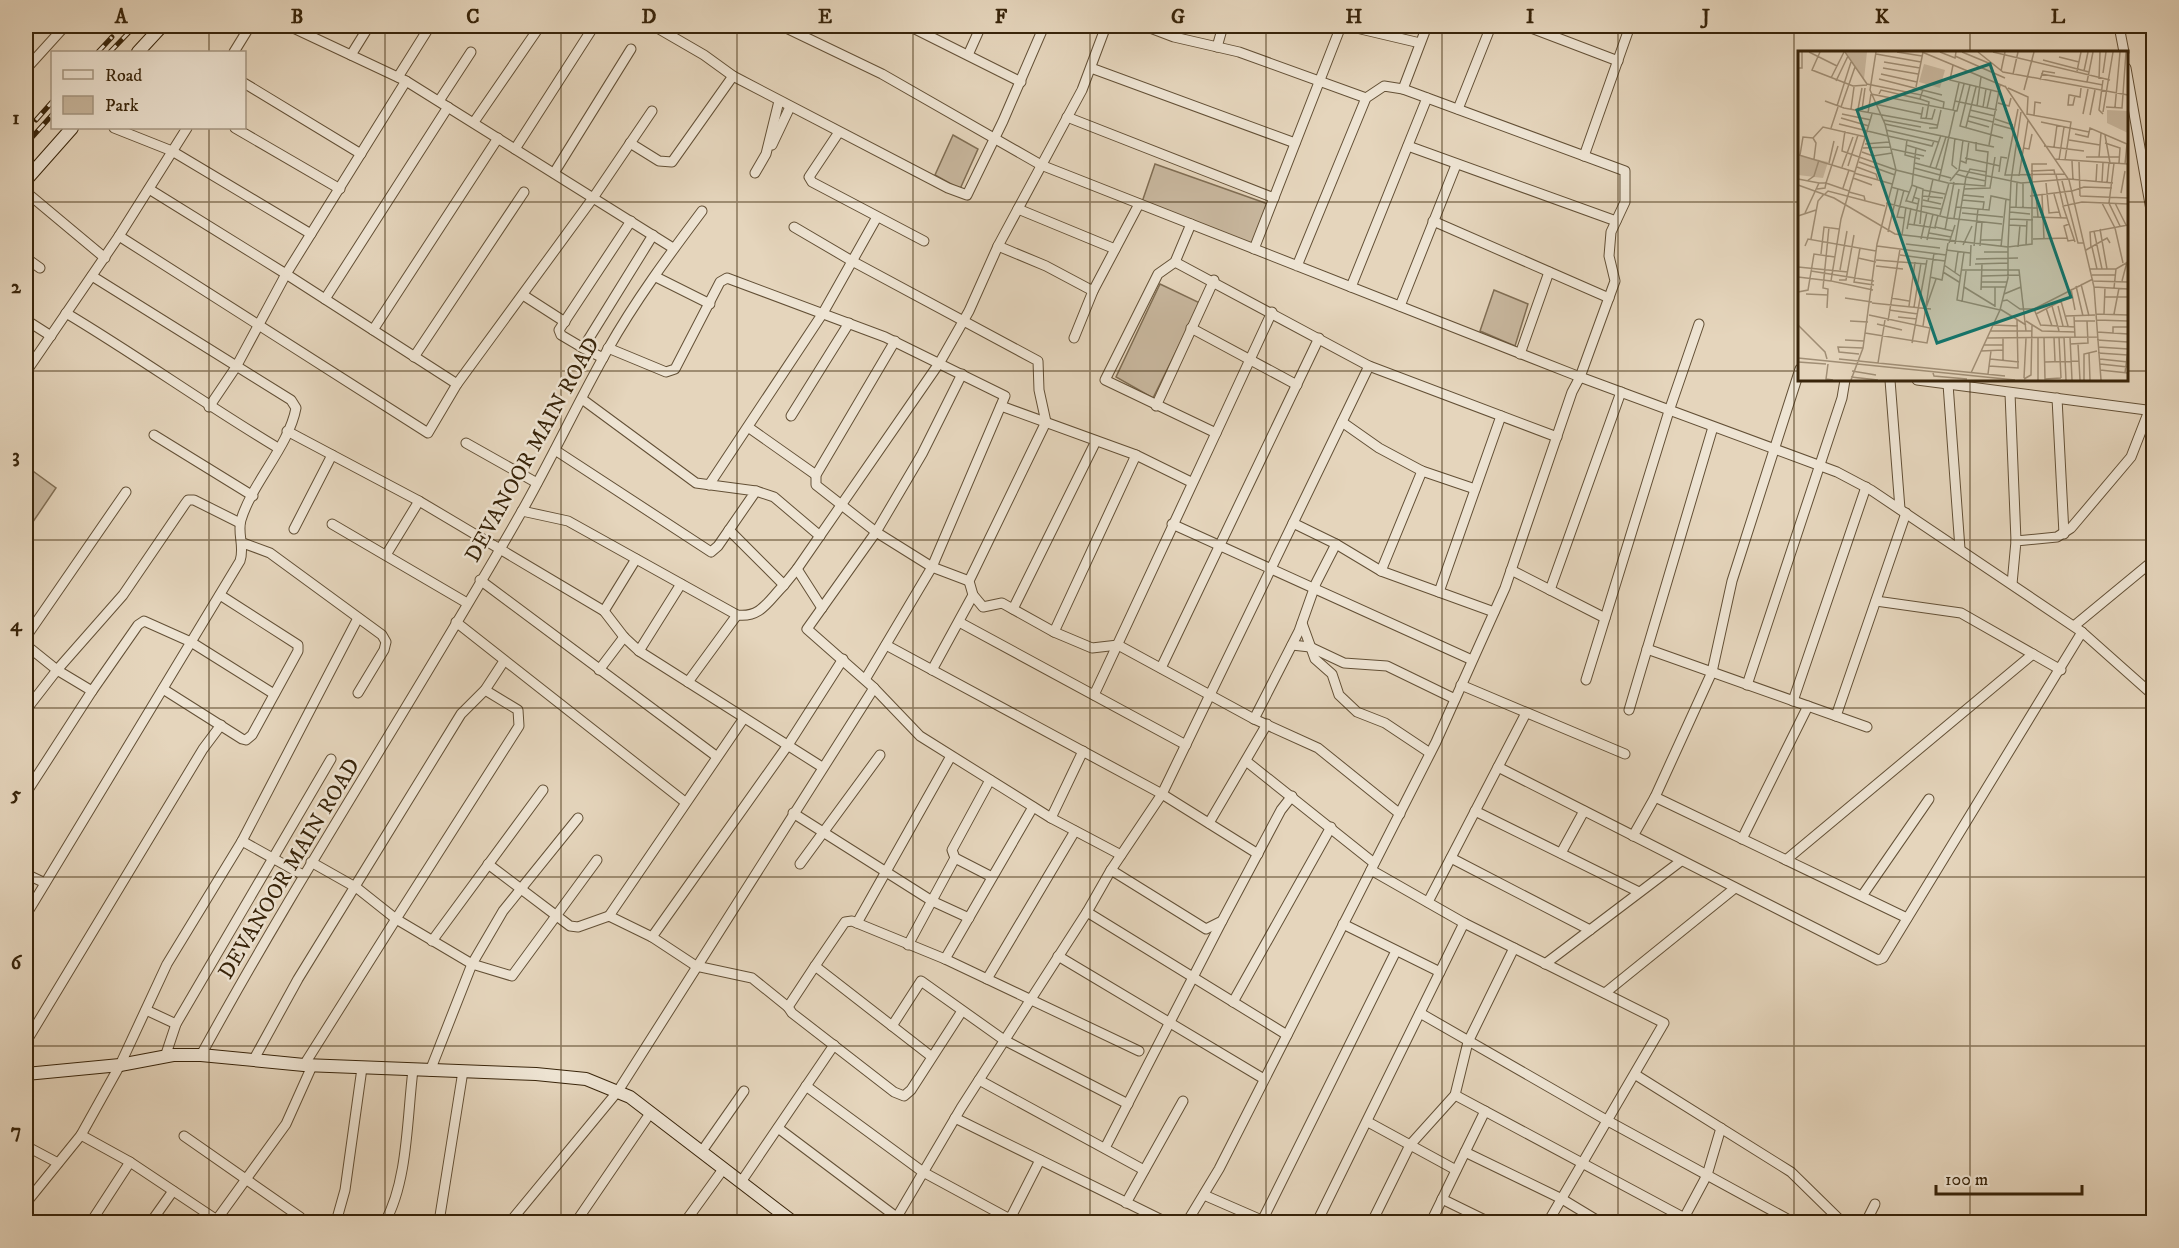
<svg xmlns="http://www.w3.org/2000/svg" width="2179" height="1248" viewBox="0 0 2179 1248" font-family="'IM FELL DW Pica',serif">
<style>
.green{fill:#c8b79e;stroke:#806e54;stroke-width:1.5}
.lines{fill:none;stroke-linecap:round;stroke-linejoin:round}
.street-casing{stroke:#635036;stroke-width:11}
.secondary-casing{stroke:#38240a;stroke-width:14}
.street{stroke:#eee4d3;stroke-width:9}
.secondary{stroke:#eee4d3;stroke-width:12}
.rail-casing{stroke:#38240a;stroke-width:5}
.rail{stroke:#eee4d3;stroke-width:3;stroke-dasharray:9;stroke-linecap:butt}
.grid{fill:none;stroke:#38240a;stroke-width:1.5;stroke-opacity:0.55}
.labels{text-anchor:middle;stroke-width:5;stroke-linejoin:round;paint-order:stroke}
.street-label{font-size:22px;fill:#38240a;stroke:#eee4d3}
.inset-road{fill:none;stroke:#a08e75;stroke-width:1.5}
.view{fill:#0f766e;fill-opacity:0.15;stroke:#0f766e;stroke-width:3}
.inset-edge{fill:none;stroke:#38240a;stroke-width:3}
.neatline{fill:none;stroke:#38240a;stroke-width:2}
.grid-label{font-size:20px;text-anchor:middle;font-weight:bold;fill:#38240a}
</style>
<rect width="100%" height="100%" fill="#e5d5bc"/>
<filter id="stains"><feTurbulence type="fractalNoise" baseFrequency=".00333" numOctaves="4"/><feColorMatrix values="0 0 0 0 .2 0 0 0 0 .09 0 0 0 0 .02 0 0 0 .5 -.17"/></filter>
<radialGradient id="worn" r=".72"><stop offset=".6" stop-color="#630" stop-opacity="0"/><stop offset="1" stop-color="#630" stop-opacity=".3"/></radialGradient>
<!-- green -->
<g class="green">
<polygon points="953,135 978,149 960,189 935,175"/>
<polygon points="1155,164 1268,204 1253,244 1141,205"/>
<polygon points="1160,284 1200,303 1153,398 1116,377"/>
<polygon points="1494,290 1528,304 1515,346 1480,331"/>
<polygon points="26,466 56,488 26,532"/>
</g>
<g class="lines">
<!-- street casing -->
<g class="street-casing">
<g id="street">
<polyline points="289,26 406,81 673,248"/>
<polyline points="654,26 704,55 733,76 948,188 967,195 1003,121 1044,26"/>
<polyline points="782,26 882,74 1041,165 1580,377 1615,281 1609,256 1611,232 1625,202 1625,171 1403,89 1384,86 1366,98 1297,266"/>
<polyline points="909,26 1021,82"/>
<polyline points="1145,26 1174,37 1239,52 1366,98"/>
<polyline points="1348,26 1420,43"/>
<polyline points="1526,26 1618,61"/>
<polyline points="2119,26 2124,52"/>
<polyline points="1217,47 1223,26"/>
<polyline points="234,52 250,26"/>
<polyline points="351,55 369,26"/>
<polyline points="968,55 981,26"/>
<polyline points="1091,68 1295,143"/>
<polyline points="2126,68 2154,227"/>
<polyline points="26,69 65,26"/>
<polyline points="398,77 430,26"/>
<polyline points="244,83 361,154"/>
<polyline points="1403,89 1427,26"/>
<polyline points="439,101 471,52"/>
<polyline points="1458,109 1491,26"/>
<polyline points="1067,117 1274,198"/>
<polyline points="474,122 540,26"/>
<polyline points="114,128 172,151 311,234"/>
<polyline points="235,128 340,189"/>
<polyline points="839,132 809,177 812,182 924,241"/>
<polyline points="630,143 659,161 672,162 733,76"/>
<polyline points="772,145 790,107"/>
<polyline points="1408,146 1616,221"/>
<polyline points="515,149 594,26"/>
<polyline points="1584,156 1630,26"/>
<polyline points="554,173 631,49"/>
<polyline points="755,173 766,154 779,101"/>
<polyline points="149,189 286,274 457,384"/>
<polyline points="26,192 105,258"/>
<polyline points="1018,209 1115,249"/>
<polyline points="1433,221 1609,298"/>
<polyline points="794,227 852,261 1038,361 1039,390 1046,422 969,581 973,595 983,607 1002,603 1054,632 1092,648 1118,645 1254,719 1318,748 1400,814"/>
<polyline points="119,236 428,433 457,384 593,198 652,111"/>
<polyline points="998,246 1046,266 1093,291"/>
<polyline points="1254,249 1341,26"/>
<polyline points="26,258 40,268"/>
<polyline points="1175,262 1369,366 1557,437"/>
<polyline points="656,277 710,304"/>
<polyline points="1351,287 1427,98"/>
<polyline points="523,295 565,322"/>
<polyline points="325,299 448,107"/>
<polyline points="1400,306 1456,165"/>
<path d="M66 313C138 356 206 405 278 448"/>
<polyline points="26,320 51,336"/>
<polyline points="1191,328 1297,385"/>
<polyline points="373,330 498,138"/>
<polyline points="1074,338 1093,291 1139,204"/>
<polyline points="583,348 561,335 559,330 631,221"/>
<polyline points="608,348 666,372 675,369 720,282 727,278 885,337 1005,396 932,567 866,678"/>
<polyline points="1520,354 1549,272"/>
<polyline points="414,357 524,192"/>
<polyline points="603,358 583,348 653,235"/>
<polyline points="26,372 119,236 187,128"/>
<polyline points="962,374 922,454 876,532 932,567 969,581"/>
<polyline points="1890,380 1900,509"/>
<polyline points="1917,380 2154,411"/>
<polyline points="1948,384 1960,549"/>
<polyline points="2010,393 2016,541"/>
<polyline points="2057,398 2064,534"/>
<polyline points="1001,406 1136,455"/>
<polyline points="1156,406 1214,280"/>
<polyline points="209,407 236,367 286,274 406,81"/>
<polyline points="791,416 849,323"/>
<polyline points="1342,422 1379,448 1422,471 1475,489"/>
<polyline points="748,427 816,475"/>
<polyline points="287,431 419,501 604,611 624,637 639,651 822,767"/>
<polyline points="1216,433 1272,312"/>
<polyline points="154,435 253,496"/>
<polyline points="466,443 537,483"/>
<polyline points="555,450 711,552 718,546 756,491 696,483 582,399"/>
<polyline points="709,485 823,313 877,217"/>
<polyline points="756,491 774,497 820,536"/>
<path d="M522 511 568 521 737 615C761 618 768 601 784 585"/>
<polyline points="1293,523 1336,544 1381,571 1494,612"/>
<polyline points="332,524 467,603"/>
<polyline points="1172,524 1472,660"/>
<polyline points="294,529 332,455"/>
<polyline points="729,530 784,585 797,569 940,362 969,311 998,246 1082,90 1106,26"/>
<polyline points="243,543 270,553 382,635 386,642 384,650 358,693"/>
<polyline points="386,555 419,501"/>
<polyline points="797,569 822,608"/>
<polyline points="1511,570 1605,618"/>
<polyline points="1381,571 1422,471"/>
<polyline points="480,580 716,756"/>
<polyline points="2012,584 2016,541 2057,537 2071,528 2131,457 2154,398"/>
<polyline points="1550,590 1621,392"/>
<polyline points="1439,592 1501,416"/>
<polyline points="1876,601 1961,613 2061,670"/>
<polyline points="1013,609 1096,441"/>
<polyline points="604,611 636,559"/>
<polyline points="456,622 685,802"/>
<polyline points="959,622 1186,745"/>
<polyline points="1302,623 1315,659 1332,674 1339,695 1357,712 1385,723 1430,753"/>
<polyline points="2074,626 2154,560"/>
<polyline points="1054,632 1136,455 1191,482"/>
<polyline points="26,637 126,492"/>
<polyline points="26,645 57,670 26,710"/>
<polyline points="886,645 1162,794 1258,854"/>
<polyline points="1292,645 1310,647 1344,663 1387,666 1455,699"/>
<polyline points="1647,649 1867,727"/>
<polyline points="639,651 681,584"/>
<polyline points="1161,668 1319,338"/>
<polyline points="599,670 624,637"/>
<polyline points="932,670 973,595"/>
<polyline points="1586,680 1669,411 1699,324"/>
<polyline points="688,682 737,615"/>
<polyline points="1461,685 1625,754"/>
<polyline points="1747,685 1842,398 1845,380"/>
<polyline points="874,688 920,736 1051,818 1121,855"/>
<polyline points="163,689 242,739 246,740 252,735 298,651 298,645 220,595"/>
<polyline points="485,690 518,710 519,726 396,919 472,964 512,976 597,860"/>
<polyline points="92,691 138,625 144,621 191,642 274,694"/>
<polyline points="1094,695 1216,433 1105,380 1158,274 1175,262 1191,224"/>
<polyline points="1793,701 1866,487"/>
<polyline points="1629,710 1713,427"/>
<polyline points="1836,716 1906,513"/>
<polyline points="1254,719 1299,631 1316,583 1336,544"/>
<polyline points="1246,761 1374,863"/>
<polyline points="1498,767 1878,960 1883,958 2082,632"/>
<polyline points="990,780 952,850 955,858 992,877"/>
<polyline points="26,793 92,691 57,670 123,595 185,504 188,500 194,500 240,523"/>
<polyline points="1655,797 1907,918"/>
<polyline points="1475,811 1639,892"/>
<polyline points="793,813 932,901 969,918"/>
<polyline points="1051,818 1083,751"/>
<polyline points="1209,823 1267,724"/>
<polyline points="1633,836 1655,797 1712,672 1732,581 1800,369"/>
<polyline points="1742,839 1808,706"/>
<polyline points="242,841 303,875"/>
<polyline points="1561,853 1584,811"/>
<polyline points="1451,858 1590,930"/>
<polyline points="1786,860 2033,654"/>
<polyline points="488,864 570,926 578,927 609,916 652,937 696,966 752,978 788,1007"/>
<polyline points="800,864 880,755"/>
<polyline points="1111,870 1206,929 1222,921 1281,810 1292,796"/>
<polyline points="1371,870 1464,923 1664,1023 1548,1222"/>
<polyline points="26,874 45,883"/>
<polyline points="1862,896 1929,799"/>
<polyline points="1428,902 1526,713"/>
<polyline points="1087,912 1287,1035"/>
<path d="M26 915 240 561C245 547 237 533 241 520 252 483 289 446 296 408L291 400 92 276"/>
<polyline points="609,916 744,718"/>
<polyline points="857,923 951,756"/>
<polyline points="1343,924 1440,972"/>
<polyline points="652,937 788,745 843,659"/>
<polyline points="432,941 543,790"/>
<polyline points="908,945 955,858"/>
<polyline points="1058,956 1264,1079"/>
<polyline points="945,959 1033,807"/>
<polyline points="1545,964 1681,861"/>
<polyline points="815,966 845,922 852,921 945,959 1139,1051"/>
<polyline points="987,979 1075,831"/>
<polyline points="1605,993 1735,888"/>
<polyline points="1233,1002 1331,827"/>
<polyline points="146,1010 176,1024"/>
<polyline points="1420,1013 1608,1121 1793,1222"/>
<polyline points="892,1026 921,981 1004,1040 1128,1104"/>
<polyline points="26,1042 203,749 221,725"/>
<path d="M201 1055C302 870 418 694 522 511 552 458 578 402 608 349 635 301 669 255 702 211"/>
<polyline points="165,1057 176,1024 331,759"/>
<polyline points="932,1057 815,966 788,1007 792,1013 894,1092 904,1096 911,1090 962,1011"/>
<polyline points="254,1059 298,979 461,714 485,690 504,661"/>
<polyline points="304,1065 396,919 357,888 311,862"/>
<polyline points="430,1071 472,964 503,911 578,818"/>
<polyline points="1636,1075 1791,1172 1842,1222"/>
<polyline points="979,1080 1144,1170"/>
<polyline points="806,1086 923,1172 1008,1218 1012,1215 1040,1160"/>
<polyline points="1455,1095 1692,1222"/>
<polyline points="955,1118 1166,1222"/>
<polyline points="1368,1122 1456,1170"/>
<polyline points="778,1128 903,1222"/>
<polyline points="81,1135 130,1162 220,1222"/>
<polyline points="184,1136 300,1217"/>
<polyline points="26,1146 58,1163"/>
<polyline points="1105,1148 1222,921"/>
<polyline points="702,1151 744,1091"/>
<polyline points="1465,1152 1562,1199 1600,1222"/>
<polyline points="741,1182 834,1045"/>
<polyline points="1204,1195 1266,1222"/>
<polyline points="1442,1199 1489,1222"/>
<polyline points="26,1203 81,1135 120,1065 167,964 242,841 358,618"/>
<polyline points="1126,1203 1183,1101"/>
<polyline points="1684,1218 1707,1175 1721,1128"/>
<polyline points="1262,1221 1396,951"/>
<polyline points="91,1222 130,1162"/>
<polyline points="151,1222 173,1191"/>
<polyline points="215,1222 286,1124 312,1066"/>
<polyline points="336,1222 345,1190 362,1068"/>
<path d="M385 1222C408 1181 407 1117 413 1070"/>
<polyline points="439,1222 463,1071"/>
<polyline points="510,1222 618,1091 874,688 807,629 876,532 816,485 816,475 895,341"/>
<polyline points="576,1222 651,1112"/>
<polyline points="685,1222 724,1168"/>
<polyline points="894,1222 961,1108 1087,912 1111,870 1162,794 1369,366"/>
<polyline points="1187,1222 1219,1169 1436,742 1505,588 1572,392 1580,377 1837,472 1871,490 2082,632 2154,696"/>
<polyline points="1317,1222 1464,923"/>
<polyline points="1372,1222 1410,1145 1455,1095 1468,1042 1514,948"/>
<polyline points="1431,1222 1485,1111"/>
<polyline points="1866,1222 1875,1204"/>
</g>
</g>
<!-- secondary casing -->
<g class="secondary-casing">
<g id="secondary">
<polyline points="138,52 162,26"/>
<polyline points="26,180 72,128"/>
<polyline points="26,1074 120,1065 173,1055 201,1055 304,1065 536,1074 586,1079 630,1097 793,1222"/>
</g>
</g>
<!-- street -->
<use href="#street" class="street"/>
<!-- secondary -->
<use href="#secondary" class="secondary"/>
<!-- rail casing -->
<g class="rail-casing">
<g id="rail">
<polyline points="98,52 112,37"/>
<polyline points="110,52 135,26"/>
<polyline points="36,120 52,102"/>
<polyline points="26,144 52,115"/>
</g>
</g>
<!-- rail -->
<use href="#rail" class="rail"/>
</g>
<!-- grid -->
<path class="grid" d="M209 26V52M385 26V1222M561 26V1222M737 26V1222M913 26V1222M1090 26V1222M1266 26V1222M1442 26V1222M1618 26V1222M1794 26V1222M1970 26V52M209 128V1222M26 202H1800M2126 202H2154M26 371H1800M2126 371H2154M1970 380V1222M26 540H2154M26 708H2154M26 877H2154M26 1046H2154"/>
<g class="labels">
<!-- street labels -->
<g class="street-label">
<text transform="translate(531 449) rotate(-61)" y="8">DEVANOOR MAIN ROAD</text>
<text transform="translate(288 868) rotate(-59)" y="8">DEVANOOR MAIN ROAD</text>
</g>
</g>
<!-- overview -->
<g transform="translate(1798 51)">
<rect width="330" height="330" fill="#e5d5bc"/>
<path d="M48 1H69L66 28ZM126 13 147 19 142 37 121 31ZM309 59 330 60V82L309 72ZM0 104 30 111 25 127 0 124Z" fill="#c8b79e"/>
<path class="inset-road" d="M11 1 39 15M22 1 14 19 55 35 69 34M47 1 69 33 123 44 125 39M99 1 124 5M124 1 208 36M142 1 157 7 158 1M164 1 193 13M180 1 205 21 330 44M195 1 312 29M295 1 289 31 305 34M78 3 123 11M157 5 207 27M261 6 281 11M245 9 291 21M86 11 122 17M155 14 152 29 201 41M0 17H4V1M85 17 120 23M203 20 207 1M279 20 283 1M286 20 290 1M305 22 308 1M83 23 119 31M215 23 220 1M243 23 289 31M33 27 46 1M81 28 144 44M301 28 302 1M242 29 245 20 257 22M38 30 50 5M172 34 162 75 205 87M207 35 271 129 296 236 303 329M118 36 125 1M210 37 230 46 229 64M226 39 236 1M73 43 159 60 166 33M81 43 83 39 122 48 123 44 146 51 145 58M277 45 275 54H270L271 44H272L282 46 283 37M122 48 131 51 128 68M27 50 46 57 139 74M157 50 199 59M200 52 211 55 213 47M77 53 123 63M39 55 53 11M179 55 183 26M43 56 57 16M125 56 123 67 134 68 137 58M185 56 188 38M308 56 324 57 328 1M317 56 322 1M189 57 193 39M53 58 56 36M60 58 64 37M220 58 207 124 267 123M64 59 67 37M155 59 161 32M172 59 197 65M223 61 213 130 210 196 234 193V113H249M305 61 315 1M70 62 73 43M44 63 73 69M74 63 43 168 33 230 75 239M229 63 273 71 267 109M285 63 290 38M305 63 301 59 305 29M236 64 237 51 243 52M292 64 297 39M171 65 195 71M43 67 71 75M197 68 215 74M85 69 123 76M170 70 191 76M243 71 291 81M41 73 90 85M87 73 196 96M196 73 214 78M168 76 178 36M33 77 40 56M131 77H139L143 59M88 79 140 91M47 80 44 100 98 119 150 132 187 135 190 101 178 99V91M277 83 290 86 292 77 329 93 327 113M307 84 312 112M90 85 108 89M15 87 18 92 16 108M157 87 154 114 159 118M271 89 302 94M307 92 322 97 321 112M67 93 91 91M108 94 128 100M191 94 202 34M246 95 286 100M256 96 259 74M65 97 93 96M225 97 231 98 234 83M94 98 126 105M64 101 75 105 94 102M1 104 57 121M2 104 5 86 15 87 25 76 68 86M288 106H322M301 106 303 82M167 107 202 115M122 108 107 104 109 89 134 95 136 90M257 108 330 113M261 109 266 76M163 110 168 112 171 90M274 110 275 129M61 111 97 124M281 111 282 145M31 112 36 90M117 112 143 119M316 112 311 152 322 175M50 115 60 84M44 116 55 86M59 116 78 123 80 129M132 116 143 84M116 117 153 127M138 117 148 86M161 119 223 132 270 128M233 120 256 119 257 124M201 121 203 106 209 107M56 122 94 133M158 123 168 126 172 118 189 121M258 124 265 154M221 125 230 69M55 127 74 134M0 128 21 132M271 128 315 132M141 129 157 59M9 130 16 125 21 109M152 130 161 119 165 89M264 130 280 192H286M298 131 299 113M304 131 305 112M248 132 251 162 261 161M309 132 311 112M0 134 36 147 97 183 210 196V227L202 259 173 322M114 134 118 97M93 136 111 141M119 136 125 138 122 173M45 137 51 119M19 138 27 137 28 132 51 140M166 138 192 137 197 106M106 139 99 166 107 167M125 139 147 143M274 140 286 136 314 137M51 141 66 145 67 149M323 142 327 120M27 143 30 140 87 155M256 143 263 167M165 144 186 146M238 144 240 166M244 144 246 188M125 145 145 147M232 145 273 140M282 145 330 147M115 146 121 148 116 174M125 149 143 153M164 149 186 151 185 158M130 150 135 128M88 152 150 167 204 173M114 152 119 136 114 134 108 150H109L120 153M304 152 317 177 325 212M317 152 328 174M124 155 143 158M158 156 191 159 193 145 212 149M212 156 239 157M218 156 219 131M225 157V132M212 161 232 163M7 162 21 132H28L40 95M164 162 205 166M140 164 137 176 155 180M142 164 151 132M0 165 18 159M235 166 269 167M156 167 161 138M212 168 235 169M110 173 138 177M271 173 266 175 270 190 276 189M211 174 229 175M109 178 113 157M302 178 309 218M147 179 156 131M296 180 304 218M90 181 100 138M131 182 153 186M104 184 108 156M13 188 20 150 26 143M123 188 129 161M235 188 269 187M129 189 135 163M182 189H203M277 191 265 155 284 151 330 153M151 192 157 174M108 193 142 197M157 193 168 126 188 130M165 194 174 175M228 194 229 169M7 195 10 188 78 200M79 195 148 204M176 195 180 158M182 195 184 171M203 196 208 148M220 196 222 174M294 196 299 218M62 197 56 231 76 234M293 197 292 181 330 174M148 199 172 202M288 199 309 187 312 192M166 201 159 249 202 259M186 201H210M23 203 26 176 41 178M102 204 147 210M60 207 78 211M178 208 220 207M78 209 128 213M177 213 210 212M146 214 162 225M78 215 105 218M172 215 173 194M0 216 50 221M292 218H318L330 211M42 219 49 180M163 219H221L228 280M13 220 76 230M145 221 161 231M157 221 160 201M294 224H317M184 225 221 224M0 226 33 230M132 226 144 229 150 192M41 229H48L56 184M294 230 330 231M324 230 329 211M184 231H209M283 233 291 265M278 235 285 265M166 236 197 255M183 236H208M296 236 330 238M316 237 318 218M273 238 277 259M183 239 184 213M0 241 10 239 16 203 37 206M8 243 30 244M206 243 223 236M307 246H330M47 247 74 251M93 247 111 250M204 250 209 249 222 258H236L295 228M164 251 168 220M74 252 133 258M111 255 117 211M254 255 261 280M260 255 265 275M116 256 123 212M197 256V236M29 257 30 238 25 237 31 176M128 257 138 228M248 257 254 275M202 258 228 274M236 258 243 275M91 259 120 263M238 263 263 250 270 275M298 263 330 264M306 263 307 236M316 263 321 237M268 265 297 264M276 265 277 286M100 266 119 268M299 269 330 270M52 270 70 271M90 270 102 198M228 270 244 280 277 281M277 270H297M79 273 104 279M0 274 27 301 29 308M195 274 220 275M242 274 277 276M125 275 136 202M192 280H234M299 281 330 283M67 282 129 292 132 277 71 264M315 282V276H330M246 286 247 328 263 327M256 286 257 310M261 286 263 327M266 286 268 329M272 286 274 329M189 287 299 286M47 289 66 290M299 289 330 291M114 292 129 209M272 293 290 292 289 270M280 293 282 329M186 294H205M300 296 330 298M183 300 205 299M291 302 292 329M300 302 330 304M61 303 41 301 40 296 65 297M0 307 217 329M41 308 207 325M192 308 221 311M302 308 330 311M205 310V287M0 311 28 313M247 311 281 310M80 312 87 269M30 313 28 328 35 329M302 313 330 316M191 315 220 317 219 269M302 319 330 322M54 320 78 324M135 322 136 325 169 328M327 322 330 298M190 323 193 300M53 326 80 329M226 327 228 287M226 328 233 324 234 274M53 329 65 297 79 193 98 119 87 73 72 39 78 1M240 329V286M286 329V303L299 300"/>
<path class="view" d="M192 13 273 246 139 292 59 59Z"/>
<rect width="330" height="330" class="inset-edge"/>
</g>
<!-- margin -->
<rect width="2179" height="1248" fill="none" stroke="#e5d5bc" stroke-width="66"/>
<!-- legend -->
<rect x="51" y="51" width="195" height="78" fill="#eee4d3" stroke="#a59783" stroke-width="1.5"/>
<rect x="63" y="70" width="30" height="9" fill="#eee4d3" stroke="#a59783" stroke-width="1.5"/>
<text x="105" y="81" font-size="18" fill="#38240a">Road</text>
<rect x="63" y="96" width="30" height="18" fill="#c8b79e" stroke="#a59783" stroke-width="1.5"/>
<text x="105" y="111" font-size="18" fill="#38240a">Park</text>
<!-- scale -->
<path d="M1936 1185v9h146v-9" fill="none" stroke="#38240a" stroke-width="3"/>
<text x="1945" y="1185" font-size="18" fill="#38240a" stroke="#eee4d3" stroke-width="4.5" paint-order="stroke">100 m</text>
<rect x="33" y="33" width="2113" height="1182" class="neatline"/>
<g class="grid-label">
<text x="121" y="23">A</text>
<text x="297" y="23">B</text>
<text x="473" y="23">C</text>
<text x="649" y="23">D</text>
<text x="825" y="23">E</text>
<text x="1001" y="23">F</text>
<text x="1178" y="23">G</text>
<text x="1354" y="23">H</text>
<text x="1530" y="23">I</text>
<text x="1706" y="23">J</text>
<text x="1882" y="23">K</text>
<text x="2058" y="23">L</text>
<text x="16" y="124">1</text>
<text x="16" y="293">2</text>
<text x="16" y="462">3</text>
<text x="16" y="631">4</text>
<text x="16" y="800">5</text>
<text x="16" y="969">6</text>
<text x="16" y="1137">7</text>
</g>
<rect width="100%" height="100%" filter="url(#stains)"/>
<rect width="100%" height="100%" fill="url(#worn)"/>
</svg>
